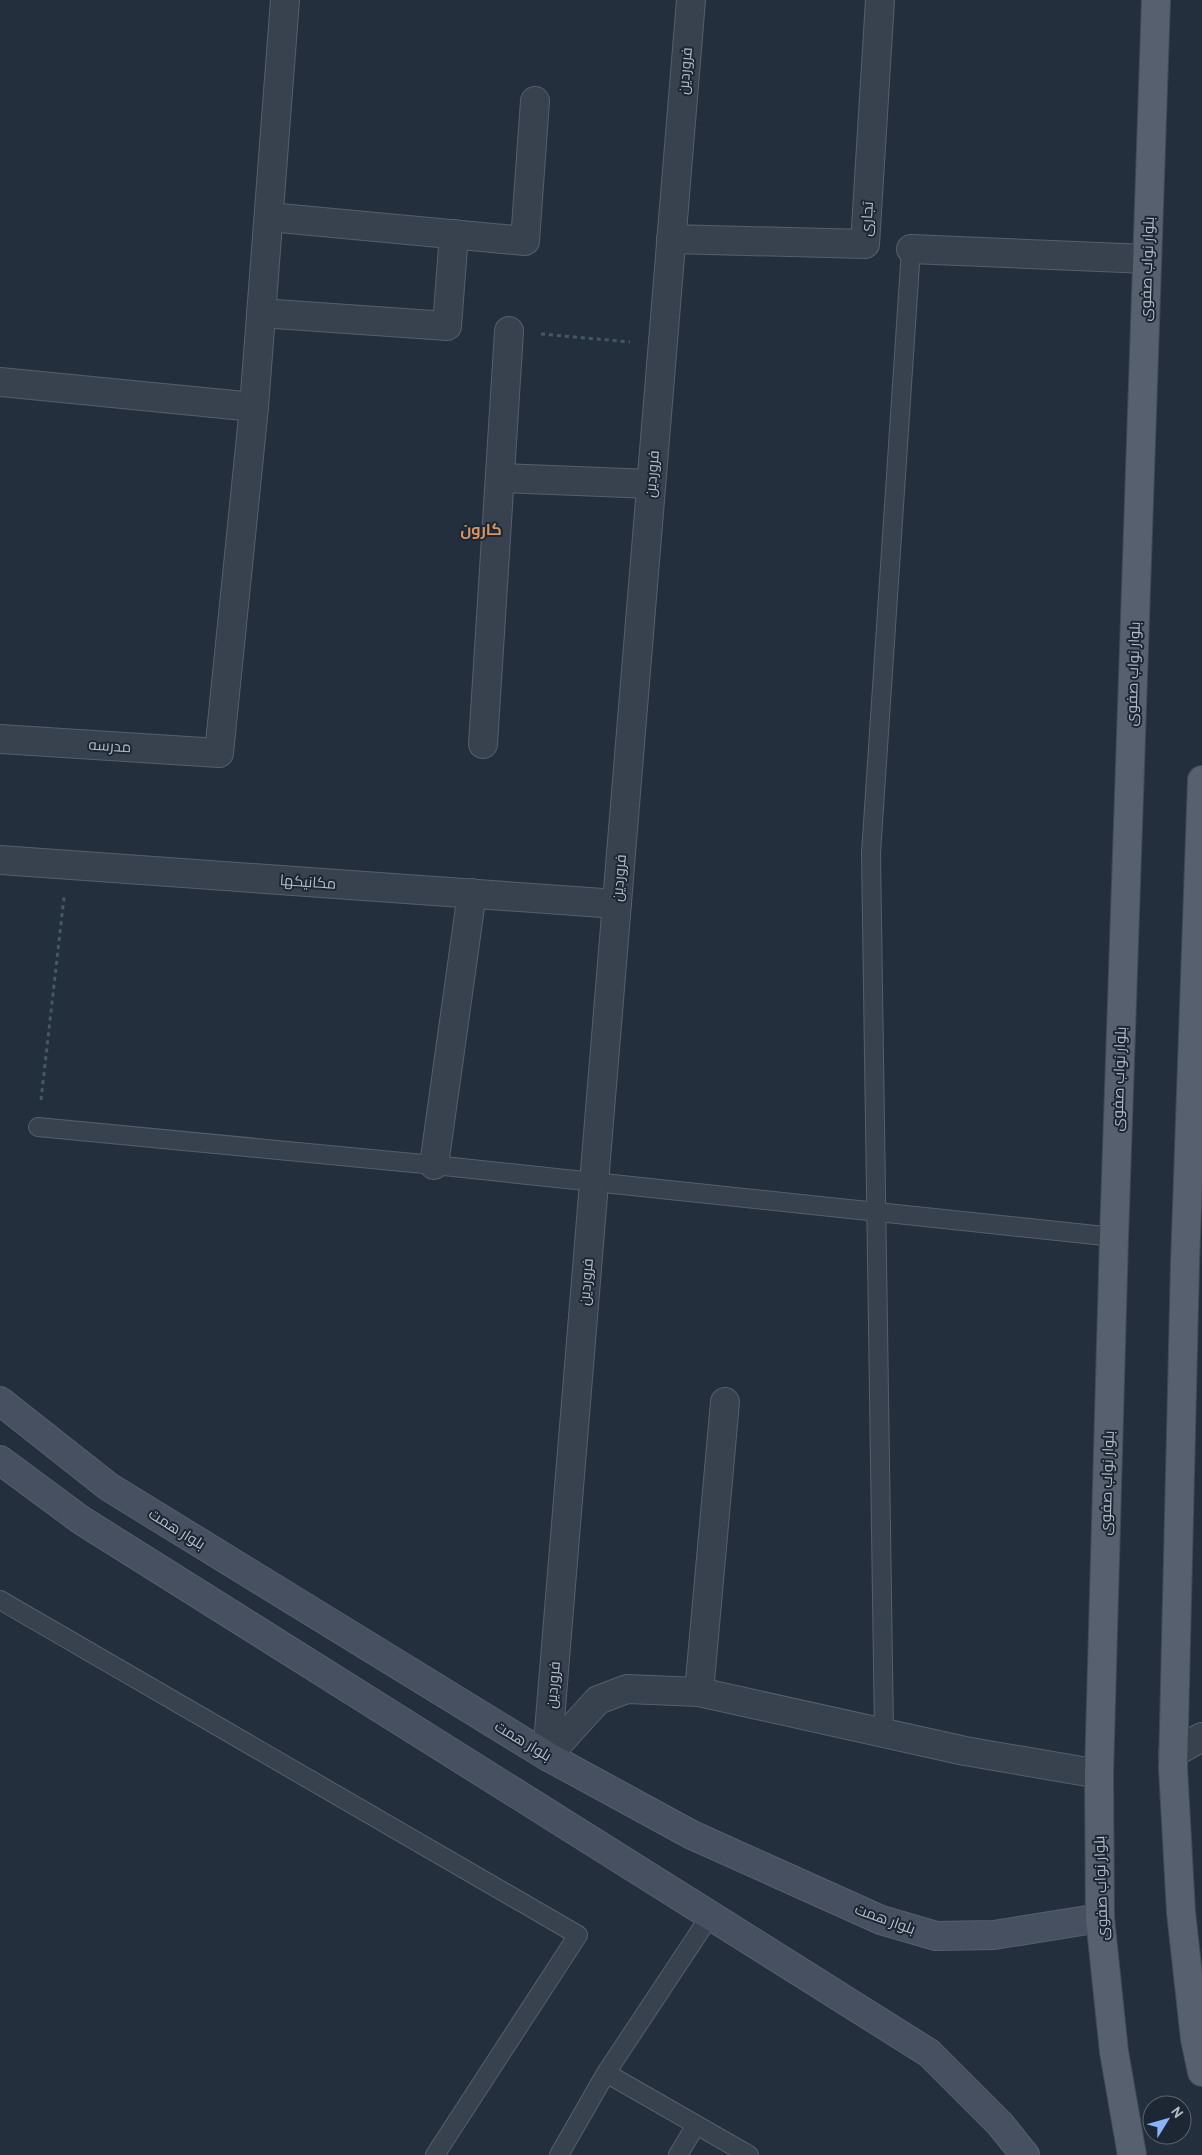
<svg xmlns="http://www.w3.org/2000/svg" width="1202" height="2155" viewBox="0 0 1202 2155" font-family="Overpass,Cairo,sans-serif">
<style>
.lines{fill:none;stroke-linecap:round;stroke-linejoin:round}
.lane-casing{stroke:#565f6c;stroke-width:20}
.street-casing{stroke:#565f6c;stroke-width:30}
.secondary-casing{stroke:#565f6c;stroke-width:30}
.primary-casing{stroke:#414a57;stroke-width:30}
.path{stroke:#44595c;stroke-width:3;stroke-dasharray:4 4;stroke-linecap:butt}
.lane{stroke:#38414e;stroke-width:18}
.street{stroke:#38414e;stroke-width:28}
.secondary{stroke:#465061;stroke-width:28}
.primary{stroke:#56606e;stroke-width:28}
.labels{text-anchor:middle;stroke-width:4;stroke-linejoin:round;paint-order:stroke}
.street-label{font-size:15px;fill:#b4bcc9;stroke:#1d2633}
.neighbourhood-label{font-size:16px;font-weight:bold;fill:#d59563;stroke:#1d2633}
</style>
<rect width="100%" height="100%" fill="#242f3e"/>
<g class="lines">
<!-- lane casing -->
<g class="lane-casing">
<g id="lane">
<polyline points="38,1127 434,1165 1114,1237"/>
<polyline points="0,1600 578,1935 435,2155"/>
<polyline points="884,1733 871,853 911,249"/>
<polyline points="606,2073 749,2155"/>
<polyline points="559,2155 606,2073 710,1916"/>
<polyline points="678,2155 696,2125"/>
</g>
</g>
<!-- street casing -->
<g class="street-casing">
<g id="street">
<polyline points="269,217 525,241 535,101"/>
<polyline points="671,239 865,244 880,0"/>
<polyline points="911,249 1147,259"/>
<polyline points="261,313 447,326 454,234"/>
<polyline points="0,382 254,407"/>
<polyline points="501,478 651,484"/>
<polyline points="0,739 219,753 254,407 285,0"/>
<polyline points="483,744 509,331"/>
<polyline points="0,860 617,904"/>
<polyline points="434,1165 472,893"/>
<polyline points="699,1692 725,1402"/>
<polyline points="1173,1753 1202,1737"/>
<polyline points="547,1756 691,0"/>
<polyline points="547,1756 598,1700 627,1689 699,1692 965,1751 1099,1774"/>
</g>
</g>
<!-- secondary casing -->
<g class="secondary-casing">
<g id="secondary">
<polyline points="0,1401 109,1487 547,1756 692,1835 881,1920 936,1936 994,1935 1100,1918"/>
<polyline points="0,1460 81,1520 929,2053 1000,2124 1025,2155"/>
</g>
</g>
<!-- primary casing -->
<g class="primary-casing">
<g id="primary">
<polyline points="1202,780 1185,1264 1173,1768 1181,1912 1195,2039 1202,2072"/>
<polyline points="1132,2155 1114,2052 1100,1918 1099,1774 1114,1237 1156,0"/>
</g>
</g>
<!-- path -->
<g class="path">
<polyline points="541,334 630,342"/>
<polyline points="41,1100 64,897"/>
</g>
<!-- lane -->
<use href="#lane" class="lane"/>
<!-- street -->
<use href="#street" class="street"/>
<!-- secondary -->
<use href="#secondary" class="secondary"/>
<!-- primary -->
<use href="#primary" class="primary"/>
</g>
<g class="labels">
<!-- street labels -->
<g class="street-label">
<text transform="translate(685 71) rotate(-85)" y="5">فروردین</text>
<text transform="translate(867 219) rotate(-87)" y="5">تجاری</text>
<text transform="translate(1147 269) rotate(-88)" y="5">بلوار نواب صفوی</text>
<text transform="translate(652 474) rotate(-85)" y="5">فروردین</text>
<text transform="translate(1133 674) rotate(-88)" y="5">بلوار نواب صفوی</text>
<text transform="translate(110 746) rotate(4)" y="5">مدرسه</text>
<text transform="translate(619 878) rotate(-85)" y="5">فروردین</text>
<text transform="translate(308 882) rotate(4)" y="5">مکانیکها</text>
<text transform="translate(1119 1079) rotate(-88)" y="5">بلوار نواب صفوی</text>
<text transform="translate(586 1282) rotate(-85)" y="5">فروردین</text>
<text transform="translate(1107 1483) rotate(-88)" y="5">بلوار نواب صفوی</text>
<text transform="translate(177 1529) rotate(32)" y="5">بلوار همت</text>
<text transform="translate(553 1685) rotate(-85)" y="5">فروردین</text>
<text transform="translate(523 1741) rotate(31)" y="5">بلوار همت</text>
<text transform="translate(1101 1888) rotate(-92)" y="5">بلوار نواب صفوی</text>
<text transform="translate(885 1919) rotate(20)" y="5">بلوار همت</text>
</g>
<!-- neighbourhood labels -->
<g class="neighbourhood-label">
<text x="481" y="535">کارون</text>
</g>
</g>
<!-- north arrow -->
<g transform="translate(1167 2120) rotate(53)"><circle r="24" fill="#1d2633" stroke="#59626f"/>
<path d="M0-4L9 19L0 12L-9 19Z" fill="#8ab4f8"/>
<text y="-8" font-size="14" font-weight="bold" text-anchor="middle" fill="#b4bcc9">N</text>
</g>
</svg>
